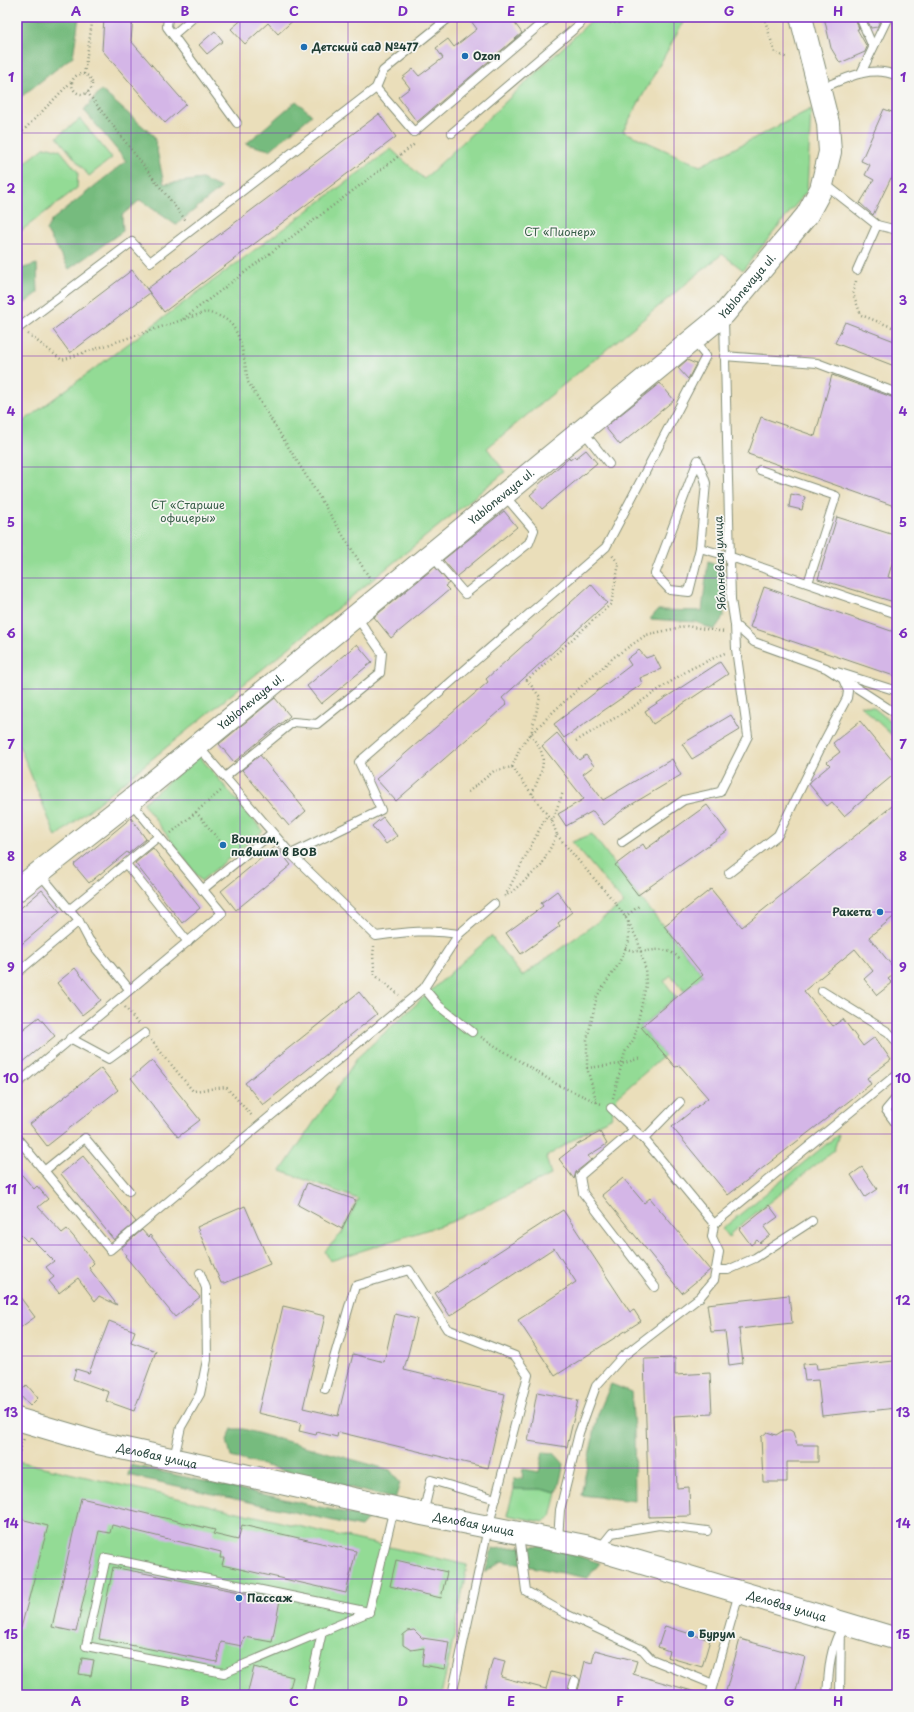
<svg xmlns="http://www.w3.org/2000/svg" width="914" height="1712" viewBox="0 0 914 1712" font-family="'Playpen Sans',sans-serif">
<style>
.green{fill:#93db95;stroke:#598c64}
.forest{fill:#76bb7e;stroke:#4a7c59}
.building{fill:#d4b6e7}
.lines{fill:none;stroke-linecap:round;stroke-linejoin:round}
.lane-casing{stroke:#848e77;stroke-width:10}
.secondary-casing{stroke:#848e77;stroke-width:24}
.path{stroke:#848e77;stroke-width:2.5;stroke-dasharray:1 3;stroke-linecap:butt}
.lane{stroke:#fff;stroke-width:8}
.secondary{stroke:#fff;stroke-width:22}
.grid{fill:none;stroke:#7b2cbf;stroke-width:1;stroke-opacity:0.55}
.poi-dot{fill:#1f6fb2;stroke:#f6f6f2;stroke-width:1.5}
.labels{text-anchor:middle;stroke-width:3.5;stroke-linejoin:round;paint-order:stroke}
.poi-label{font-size:11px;font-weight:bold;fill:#1f3d34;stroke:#f6f6f2;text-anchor:start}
.park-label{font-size:11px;fill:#365d47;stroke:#f6f6f2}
.street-label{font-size:11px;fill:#1f3d34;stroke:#f6f6f2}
.neatline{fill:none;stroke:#7b2cbf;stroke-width:1.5}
.grid-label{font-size:13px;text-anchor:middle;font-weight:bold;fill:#7b2cbf}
</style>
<rect width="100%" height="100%" fill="#f6f6f2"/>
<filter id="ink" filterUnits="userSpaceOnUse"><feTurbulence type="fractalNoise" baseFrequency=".025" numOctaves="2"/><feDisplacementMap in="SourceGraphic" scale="8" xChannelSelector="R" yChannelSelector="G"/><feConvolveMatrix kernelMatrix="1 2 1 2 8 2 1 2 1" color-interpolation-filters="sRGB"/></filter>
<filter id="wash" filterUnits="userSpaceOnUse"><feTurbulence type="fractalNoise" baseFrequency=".012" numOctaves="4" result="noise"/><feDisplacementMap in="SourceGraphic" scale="16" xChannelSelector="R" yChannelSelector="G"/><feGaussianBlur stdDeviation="0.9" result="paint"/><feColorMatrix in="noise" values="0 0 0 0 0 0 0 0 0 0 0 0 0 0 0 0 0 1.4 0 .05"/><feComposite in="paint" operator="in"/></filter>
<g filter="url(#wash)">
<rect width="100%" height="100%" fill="#eadeba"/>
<!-- green -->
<g class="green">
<polygon points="595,17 686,17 623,131 700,166 811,109 807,191 743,270 722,254 487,448 505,472 56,837 17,740 17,426 391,149 424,179"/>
<polygon points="80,119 112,158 89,176 57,137"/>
<polygon points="49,147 60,150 78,172 77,188 17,234 17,169 44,148"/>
<polygon points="860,705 873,707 897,727 897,740"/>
<polygon points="199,756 263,831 201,881 143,803"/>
<polygon points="592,834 638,895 703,975 684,991 671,975 664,981 676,997 641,1027 665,1055 617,1097 611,1118 596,1125 546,1157 551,1175 451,1222 330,1261 325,1251 342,1233 358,1199 281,1171 358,1057 491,936 522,976 624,903 572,842"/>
<polygon points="839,1134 834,1150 731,1233 729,1238 722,1229"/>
<polygon points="17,1461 467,1565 455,1632 441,1695 17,1695"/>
<polygon points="514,1489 541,1489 557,1493 551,1517 543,1522 507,1515"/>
</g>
<!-- forest -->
<g class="forest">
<polygon points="17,17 79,17 73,56 17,100"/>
<polygon points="101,90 154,136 164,184 202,179 221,188 176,225 140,200 122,215 123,231 69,269 46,230 52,220 126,161 84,110"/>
<polygon points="296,101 312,115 270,150 246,144"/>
<polygon points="37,264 38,293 17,309 17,270"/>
<polygon points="708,561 721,566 724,616 714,630 696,622 650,619 658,610 702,611"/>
<polygon points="611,1384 631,1392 634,1429 635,1501 581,1495 598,1414"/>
<polygon points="232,1429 243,1429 390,1470 400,1483 395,1499 231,1457 227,1440"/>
<polygon points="543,1452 554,1453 564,1464 557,1493 541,1489 514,1489 514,1478 522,1479 523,1469 539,1472"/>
<polygon points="131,1465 369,1518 361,1527 128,1475"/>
<polygon points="543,1545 600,1563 587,1578 502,1561 485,1573 492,1549"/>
</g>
<g id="blocks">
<!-- building -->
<g class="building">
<polygon points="104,17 133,17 131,41 186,104 165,123 102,50"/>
<polygon points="245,17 297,17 278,34 268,23 245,44 231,29"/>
<polygon points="468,17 510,17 522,33 417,122 398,97 410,88 402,78 413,69 419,76 443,58 436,48 448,39 454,47 477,29"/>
<polygon points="824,17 855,17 859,29 857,29 867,47 865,52 840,63 831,48"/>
<polygon points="866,17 882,17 877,27 871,28"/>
<polygon points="215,31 223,41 207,54 199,45"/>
<polygon points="884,109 897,114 897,181 891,178 873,215 860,203 874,180 865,175 870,165 861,161"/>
<polygon points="379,114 396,137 164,312 147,289"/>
<polygon points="132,270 150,293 70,353 53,330"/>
<polygon points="845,322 897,342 897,367 835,343"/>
<polygon points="687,360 696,364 688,379 678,368"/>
<polygon points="832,375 897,399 897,507 748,454 761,417 815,436"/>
<polygon points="660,383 674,400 620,445 605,427"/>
<polygon points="586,450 597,463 542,509 530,495 539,487 538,485 569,458 570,460 575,456 576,458"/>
<polygon points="791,494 805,497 802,510 789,507"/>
<polygon points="504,511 517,527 457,576 443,560"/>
<polygon points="837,517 897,536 897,548 888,577 897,580 897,592 894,602 818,579"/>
<polygon points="435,567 449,583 445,586 449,590 391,638 374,617"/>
<polygon points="591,584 607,603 502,698 507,704 396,801 376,779 488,682 486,679"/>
<polygon points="764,587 897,633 897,677 750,627"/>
<polygon points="357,644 372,662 321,704 307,686"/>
<polygon points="639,650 646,658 654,655 661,669 640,678 642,684 564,738 554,724 631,665 627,659"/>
<polygon points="720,662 728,674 653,724 645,711"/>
<polygon points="275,698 290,716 234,762 219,744"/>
<polygon points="731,715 740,730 692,759 682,744"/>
<polygon points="860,721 897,766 897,772 844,816 832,802 827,806 809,784 811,781 830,765 827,762 840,752 833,743"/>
<polygon points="557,733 579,760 586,755 594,766 583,774 603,800 672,759 681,775 624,809 604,825 593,811 566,826 558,814 584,799 542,746"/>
<polygon points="260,755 306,811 289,826 242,770"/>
<polygon points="897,802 897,914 869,937 897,972 888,979 892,983 877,995 864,979 873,971 855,949 804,991 833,1026 843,1019 863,1046 875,1037 891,1060 867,1078 871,1084 728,1195 672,1127 708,1098 680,1066 675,1067 641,1027 703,975 664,926 711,889 742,927"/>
<polygon points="707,805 727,832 638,895 615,865 643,844 646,849"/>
<polygon points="383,817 397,836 386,844 372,826"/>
<polygon points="131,818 146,839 128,854 127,852 89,883 74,865"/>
<polygon points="276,846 291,865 236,910 221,891"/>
<polygon points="153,848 200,908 182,923 135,863"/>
<polygon points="42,890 60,912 17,948 17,911"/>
<polygon points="557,891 572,912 558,923 560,926 521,954 506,933 543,906 541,903"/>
<polygon points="75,968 101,1000 82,1015 57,983"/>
<polygon points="359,992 377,1014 263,1105 245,1083"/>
<polygon points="39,1017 55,1036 17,1067 17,1034"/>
<polygon points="152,1060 200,1120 178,1137 131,1078"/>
<polygon points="101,1068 118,1090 47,1146 30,1124"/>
<polygon points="600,1132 607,1144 588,1156 591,1160 576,1172 574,1179 559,1159 578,1144"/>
<polygon points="83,1156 136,1222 114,1240 61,1174"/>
<polygon points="862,1167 877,1189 865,1197 851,1175"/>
<polygon points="17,1169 34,1189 37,1186 48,1199 38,1207 62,1233 67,1229 79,1243 94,1263 89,1268 117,1305 99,1296 95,1301 78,1278 59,1293 49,1281 54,1277 46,1267 54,1261 31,1238 27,1241 17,1231"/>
<polygon points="623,1178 644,1203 650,1198 710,1270 682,1293 602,1195"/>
<polygon points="307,1183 356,1200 342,1229 298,1205"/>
<polygon points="769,1205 778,1217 764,1227 770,1235 760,1243 757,1240 751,1245 739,1229"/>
<polygon points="245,1206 270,1264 225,1283 221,1283 197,1227"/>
<polygon points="563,1210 630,1312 634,1310 641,1321 555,1376 518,1320 576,1282 554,1248 450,1316 435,1293"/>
<polygon points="142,1230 148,1237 150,1235 200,1297 175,1317 125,1256 126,1255 121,1248"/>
<polygon points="17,1293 35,1317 17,1330"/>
<polygon points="789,1295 792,1323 739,1329 743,1363 729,1365 725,1331 711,1332 707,1304"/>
<polygon points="283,1306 325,1316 303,1408 338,1416 353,1354 384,1362 395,1314 417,1319 404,1370 505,1394 488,1468 338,1432 337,1437 317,1432 316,1435 299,1431 301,1423 258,1413"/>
<polygon points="109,1321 135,1331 131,1342 156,1351 134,1411 106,1401 109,1392 73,1379 76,1369 89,1373"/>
<polygon points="675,1358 675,1375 710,1373 712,1414 674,1416 677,1488 689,1487 690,1516 649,1517 644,1359"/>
<polygon points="894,1361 895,1373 897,1373 897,1408 822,1416 818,1380 805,1381 803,1364 816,1363 817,1369"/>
<polygon points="27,1385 38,1398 30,1406 18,1393"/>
<polygon points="537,1392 578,1400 567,1447 528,1441"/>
<polygon points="784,1430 790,1430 793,1432 797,1445 818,1445 818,1462 787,1462 787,1482 763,1482 761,1437 767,1432 776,1435"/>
<polygon points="81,1498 215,1530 213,1534 238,1540 242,1525 356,1551 346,1593 222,1565 224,1558 220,1558 221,1552 112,1525 110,1533 99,1531 76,1632 52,1627"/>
<polygon points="17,1518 48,1526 21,1628 17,1627"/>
<polygon points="396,1560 447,1572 441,1598 390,1586"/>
<polygon points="113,1567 280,1600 272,1642 244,1637 242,1646 221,1642 217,1662 99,1639"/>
<polygon points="665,1626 710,1640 702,1667 667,1657 669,1651 658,1647"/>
<polygon points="414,1630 422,1638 449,1642 445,1669 422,1665 424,1648 411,1650 403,1645 403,1635 408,1631"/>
<polygon points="740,1639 805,1657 795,1695 725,1695"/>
<polygon points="595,1650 637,1661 633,1674 696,1692 696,1695 577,1695 585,1661 592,1663"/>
<polygon points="82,1658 94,1660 91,1676 79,1674"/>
<polygon points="493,1658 505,1661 501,1677 546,1689 551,1672 572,1677 566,1695 483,1695"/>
<polygon points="254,1667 293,1677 288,1695 247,1695"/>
</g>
</g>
</g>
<g filter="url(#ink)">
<use href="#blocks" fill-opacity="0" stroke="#848e77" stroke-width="1"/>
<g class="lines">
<!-- lane casing -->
<g class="lane-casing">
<g id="lane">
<polyline points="168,17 167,27 237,123"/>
<polyline points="535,17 541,24"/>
<polyline points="860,17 873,47"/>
<polyline points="173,35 194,17"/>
<polyline points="861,73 888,17"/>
<polyline points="376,88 414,132 549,17"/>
<path d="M820 89C844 79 871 64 897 76"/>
<polyline points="452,133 580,24 584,17"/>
<polyline points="825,184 877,225 897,230"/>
<polyline points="857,270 877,225"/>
<polyline points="724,319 731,599 735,625 754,642 826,668 897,714"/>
<polyline points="17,329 132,242 150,262 376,88 383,71 450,17"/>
<polyline points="724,356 817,363 897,393"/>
<polyline points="583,431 609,464"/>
<polygon points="698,460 706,483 700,548 689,592 670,590 655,574"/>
<polyline points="760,470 836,496 808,583"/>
<polyline points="700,548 731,557 897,614"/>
<polyline points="431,555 465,594 529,543 534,530 505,496"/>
<polyline points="837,672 897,691"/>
<path d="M198 746 291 854 376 936C405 932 431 929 459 934L494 904"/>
<polyline points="225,777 293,722 317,724 380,673 382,653 356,616"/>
<polyline points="622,842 684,800 720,792 748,736 736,649 735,625"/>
<polyline points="291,854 381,810 359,762 606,547 706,356 693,340"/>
<polyline points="126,864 188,942"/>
<polyline points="729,873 778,835 821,747 847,698 848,691 843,679"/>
<polyline points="202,890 272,833"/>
<polyline points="70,909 158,837"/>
<polyline points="79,921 89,940 129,989"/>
<polyline points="17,973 79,921 40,874"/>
<polyline points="424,988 439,1006 472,1032"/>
<polyline points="822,991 888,1032 897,1042"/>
<polyline points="70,1038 109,1059 145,1033"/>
<polyline points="17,1084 222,913 130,801"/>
<polyline points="897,1097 886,1110 897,1125"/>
<polyline points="680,1102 644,1139 714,1224"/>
<polyline points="611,1108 644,1139"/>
<polyline points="634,1130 580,1176 583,1193 655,1287"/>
<polyline points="17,1138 110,1250 424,988 459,934"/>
<polyline points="44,1171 85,1138 129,1191"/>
<polyline points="716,1270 728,1270 755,1258 812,1221"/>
<polyline points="325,1389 355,1286 409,1270 447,1329 515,1356 528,1375 488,1528 452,1695"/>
<polyline points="174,1458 181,1427 200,1394 207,1360 206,1288 200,1273"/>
<polyline points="423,1514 431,1480 496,1499"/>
<polyline points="519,1535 526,1591 566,1614 643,1650 651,1659 713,1684"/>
<polyline points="558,1540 560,1510 579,1433 596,1386 622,1357 700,1297 714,1280 719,1252 712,1237 714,1224 897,1074"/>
<polyline points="600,1548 612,1533 659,1525 707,1531"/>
<polygon points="106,1558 369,1612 224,1673 86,1646"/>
<polyline points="369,1612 394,1508"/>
<polyline points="308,1695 322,1632"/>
<polyline points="571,1695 575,1681"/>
<polyline points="710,1695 739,1593"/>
<path d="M827 1695C829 1671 829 1653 840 1631"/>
<polyline points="840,1695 841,1624"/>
</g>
</g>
<!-- secondary casing -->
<g class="secondary-casing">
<g id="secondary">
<path id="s1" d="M17 890 130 801 724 314 807 215 821 189 830 152 828 123 801 17"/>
<path id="s2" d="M17 1419 98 1443 422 1514 585 1546 897 1639"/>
</g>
</g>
<!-- path -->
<g class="path">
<polyline points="764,17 775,53 788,58"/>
<polyline points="595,18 612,23 703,17"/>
<polyline points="84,74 93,17"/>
<circle cx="82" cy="84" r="10"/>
<polyline points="87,92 187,222"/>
<polyline points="17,137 72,81"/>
<polyline points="856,281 853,294 861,315 897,329"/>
<polyline points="183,319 416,143"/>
<path d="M28 334 62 360 206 312C213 314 223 316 229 322 242 333 245 366 248 382L372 582"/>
<polyline points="576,741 625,712 690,669 727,652"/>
<polyline points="512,767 520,748 526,739 554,711 614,657 646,635 686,626 725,632"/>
<polyline points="468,792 494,771 512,767 552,821 557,835 541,866 513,891 502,898"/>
<path d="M532 794C543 767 550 760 531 734L540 697 527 680 611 604 619 564 612 555"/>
<polyline points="196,812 223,845"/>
<polyline points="552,821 563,792"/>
<polyline points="171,833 222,790"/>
<polyline points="557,835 582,865 613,900 628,921 629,941 618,965 597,996 587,1040 587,1068 597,1103 602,1104"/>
<polyline points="505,896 547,815"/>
<polyline points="625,917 640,905"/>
<polyline points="374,946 373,956 375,975 399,995"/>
<path d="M625 948C648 958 661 940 680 959"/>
<polyline points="125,1007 139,1025"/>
<polyline points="481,1037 558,1085 597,1102"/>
<polyline points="151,1040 193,1091 226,1087 253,1117"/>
<polyline points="587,1068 621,1064 641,1058"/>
<polyline points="613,1098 625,1052 634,1039 646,985 645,967 638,941 628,921"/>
<polyline points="17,1459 24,1438"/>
</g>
<!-- lane -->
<use href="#lane" class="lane"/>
<!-- secondary -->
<use href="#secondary" class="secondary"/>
</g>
</g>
<!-- grid -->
<path class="grid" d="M131 17V1695M240 17V1695M348 17V1695M457 17V1695M566 17V1695M674 17V1695M783 17V1695M17 133H897M17 244H897M17 356H897M17 467H897M17 578H897M17 689H897M17 800H897M17 912H897M17 1023H897M17 1134H897M17 1245H897M17 1356H897M17 1468H897M17 1579H897"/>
<!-- markers -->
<g class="poi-dot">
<circle cx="304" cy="47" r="4"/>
<circle cx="465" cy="56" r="4"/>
<circle cx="223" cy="845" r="4"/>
<circle cx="880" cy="912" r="4"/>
<circle cx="239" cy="1598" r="4"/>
<circle cx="691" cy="1634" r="4"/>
</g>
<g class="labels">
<!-- poi labels -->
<g class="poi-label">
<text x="312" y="51">Детский сад №477</text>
<text x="473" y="60">Ozon</text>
<text x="231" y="843">Воинам,<tspan x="231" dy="13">павшим в ВОВ</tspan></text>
<text x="872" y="916" text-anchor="end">Ракета</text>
<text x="247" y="1602">Пассаж</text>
<text x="699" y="1638">Бурум</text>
</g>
<!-- park labels -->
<g class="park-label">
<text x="560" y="236">СТ «Пионер»</text>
<text x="188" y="509">СТ «Старшие<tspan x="188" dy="13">офицеры»</tspan></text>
</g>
<!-- street labels -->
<g class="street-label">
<text dy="4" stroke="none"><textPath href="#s1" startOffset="948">Yablonevaya ul.</textPath></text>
<text dy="4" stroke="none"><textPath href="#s1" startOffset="624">Yablonevaya ul.</textPath></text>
<text transform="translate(720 563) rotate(-92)" y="4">Яблоневая улица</text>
<text dy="4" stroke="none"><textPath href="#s1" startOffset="300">Yablonevaya ul.</textPath></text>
<text dy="4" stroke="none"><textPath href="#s2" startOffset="145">Деловая улица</textPath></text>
<text dy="4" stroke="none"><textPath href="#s2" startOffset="469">Деловая улица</textPath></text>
<text dy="4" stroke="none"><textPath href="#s2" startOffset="793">Деловая улица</textPath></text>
</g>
</g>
<!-- margin -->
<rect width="914" height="1712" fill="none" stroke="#f6f6f2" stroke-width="44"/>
<rect x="22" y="22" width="870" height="1668" class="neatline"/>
<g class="grid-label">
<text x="76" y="16">A</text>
<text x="185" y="16">B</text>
<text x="294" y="16">C</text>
<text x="403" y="16">D</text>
<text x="511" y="16">E</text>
<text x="620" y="16">F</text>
<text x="729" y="16">G</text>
<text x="838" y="16">H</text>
<text x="11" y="82">1</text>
<text x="903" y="82">1</text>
<text x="11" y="193">2</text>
<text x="903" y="193">2</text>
<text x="11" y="305">3</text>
<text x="903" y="305">3</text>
<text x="11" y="416">4</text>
<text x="903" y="416">4</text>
<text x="11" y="527">5</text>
<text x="903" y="527">5</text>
<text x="11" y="638">6</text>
<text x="903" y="638">6</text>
<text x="11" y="749">7</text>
<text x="903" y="749">7</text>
<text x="11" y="861">8</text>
<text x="903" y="861">8</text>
<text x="11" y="972">9</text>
<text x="903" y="972">9</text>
<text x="11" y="1083">10</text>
<text x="903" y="1083">10</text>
<text x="11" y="1194">11</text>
<text x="903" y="1194">11</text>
<text x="11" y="1305">12</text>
<text x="903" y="1305">12</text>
<text x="11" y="1417">13</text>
<text x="903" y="1417">13</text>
<text x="11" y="1528">14</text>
<text x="903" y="1528">14</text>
<text x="11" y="1639">15</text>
<text x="903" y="1639">15</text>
<text x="76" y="1706">A</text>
<text x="185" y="1706">B</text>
<text x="294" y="1706">C</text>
<text x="403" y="1706">D</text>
<text x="511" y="1706">E</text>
<text x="620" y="1706">F</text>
<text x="729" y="1706">G</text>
<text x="838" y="1706">H</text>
</g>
</svg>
